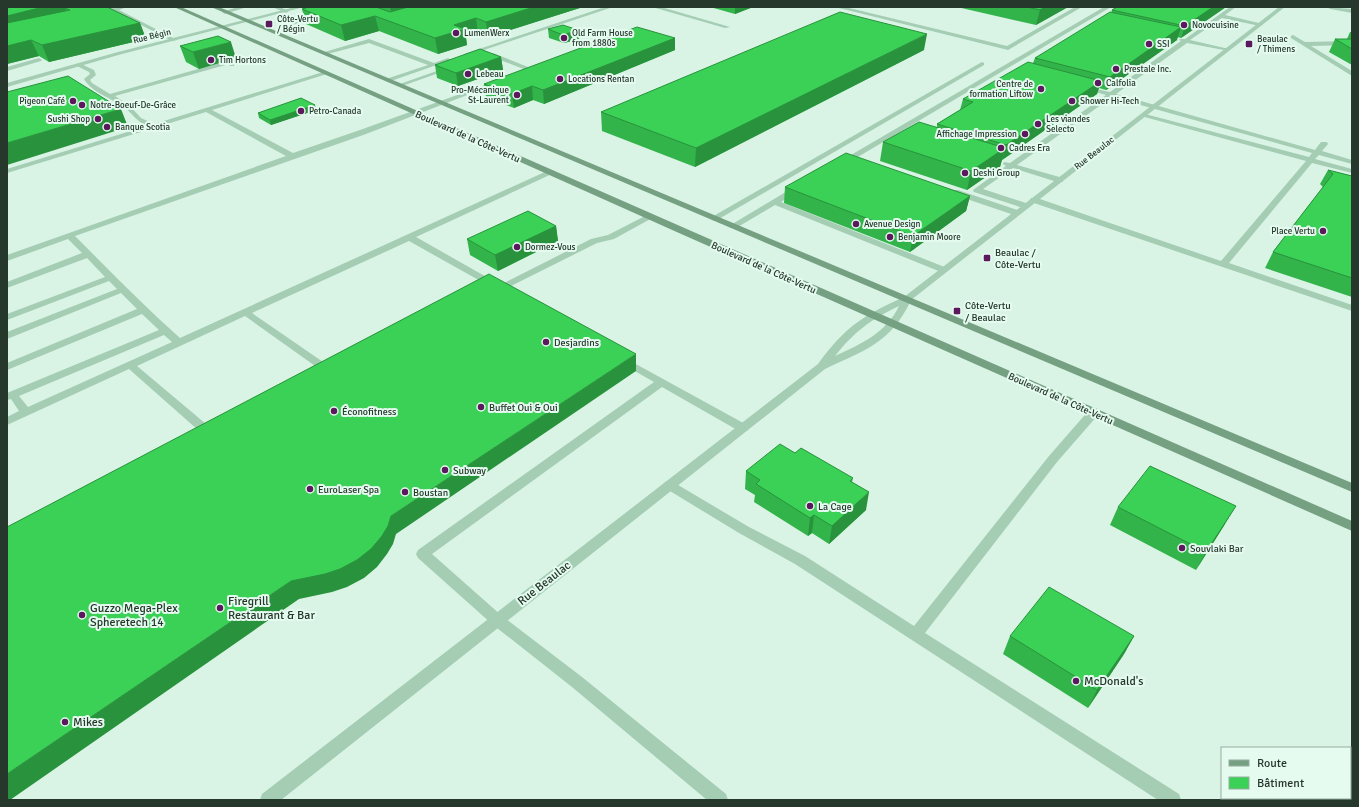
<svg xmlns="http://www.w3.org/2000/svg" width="1359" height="807" viewBox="0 0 1359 807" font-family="Signika,sans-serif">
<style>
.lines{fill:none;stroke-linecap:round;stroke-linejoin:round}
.service{fill:#a4cdb4;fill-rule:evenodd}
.minor{fill:#a4cdb4;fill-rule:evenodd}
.tertiary{fill:#a4cdb4;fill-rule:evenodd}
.secondary{fill:#75a082;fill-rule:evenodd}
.wall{fill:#32b44a}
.shaded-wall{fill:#29923c}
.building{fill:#3ad156;stroke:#29923c}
.poi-dot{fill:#5c185c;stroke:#e5fbf0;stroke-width:1.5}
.labels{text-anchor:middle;stroke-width:4;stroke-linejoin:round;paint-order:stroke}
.far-poi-label{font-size:9px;fill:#26372b;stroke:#e5fbf0;text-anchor:start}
.far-street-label{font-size:9px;fill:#26372b;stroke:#e5fbf0}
.street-label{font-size:10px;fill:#26372b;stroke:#e5fbf0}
.poi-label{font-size:10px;fill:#26372b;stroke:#e5fbf0;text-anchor:start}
.near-street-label{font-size:12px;fill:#26372b;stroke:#e5fbf0}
.near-poi-label{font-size:12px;fill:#26372b;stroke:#e5fbf0;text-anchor:start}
</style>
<rect width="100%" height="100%" fill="#d9f4e5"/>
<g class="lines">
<!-- service -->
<g class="service">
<polygon points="110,7 127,7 119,10 177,40 172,41 114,11 98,15 95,13 110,9"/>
<polygon points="238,7 247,7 225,14 222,12"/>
<polygon points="272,7 280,7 289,11 286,13"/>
<polygon points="605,7 613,7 469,55 464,54"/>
<polygon points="652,7 661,7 730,27 725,28"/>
<polygon points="835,7 845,7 1007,46 1075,7 1082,7 1008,50"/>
<polygon points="1104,7 1111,7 846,164 840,164 839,162"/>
<polygon points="1230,7 1236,7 1225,15 1263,24 1260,26 1222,18 1190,40 1229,49 1229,51 1187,43 1116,94 1315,150 1321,142 1327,142 1328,144 1322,151 1352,160 1352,164 1319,155 1315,159 1352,169 1352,173 1312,163 1229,263 1352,305 1352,311 1031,202 1030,200 1031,198 1037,198 1221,261 1306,161 1141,116 1141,114 1145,114 1309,157 1312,153 1112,97 1017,165 1063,178 1063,182 1057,182 1013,168 983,189 1029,204 1029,208 1023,208 974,192 973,190 1006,166 1003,164 1004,162 1010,163 1106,95 1082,88 1082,86 1110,92 1181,41 1179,40 1180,39 1185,39"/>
<polygon points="318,14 321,16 320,17 292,25 289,23"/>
<polygon points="1293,35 1305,42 1352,41 1352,45 1311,46 1352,71 1352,76 1291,38 1291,36"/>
<polygon points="369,39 434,63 448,58 451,60 388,82 385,80 386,79 428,65 369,43 324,55 321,53"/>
<polygon points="493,53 533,69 534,70 529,71 492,57 488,58 485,56"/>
<polygon points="39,58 42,60 41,61 7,71 7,67"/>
<path d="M230 60 235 61 234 66H230L229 64 115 96 130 106 141 118 154 124 323 72H327V74L212 110 293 153 360 130 496 81 501 82 366 134 75 236C110 271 143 305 180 338L547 171H553L554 173 416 237 497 283 498 286 591 239 608 235 647 215 650 214 654 217 614 239 597 243 499 292 496 291 495 287H491L409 241 252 313 326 364 327 366 326 368H318L245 316 137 366 206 424 208 427 206 430H198L129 369 7 425V417L19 411 11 399 7 400V393L159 330 142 314 7 370V363L137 309 121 293 7 339V332L117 289 109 281 7 320V314L105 277 87 258 7 288V282L82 253 68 239 7 261V255L286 156 206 112 7 173V169L147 126C135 120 134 115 125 108 112 98 92 93 84 79L90 74 89 72 77 66V64H81L94 70 96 75 90 80 92 83 110 94ZM164 335 172 342 28 407 19 396Z"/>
<polygon points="982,62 984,63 984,65 717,220 714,221 710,218"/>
<polygon points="448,67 453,68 402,86 397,85"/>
<polygon points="794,187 800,187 801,189 781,202 947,268 949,270 944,273 941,272 775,205 736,228 730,228 729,226"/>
<polygon points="952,190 958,190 1020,211 1021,213 1017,215 1014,215 952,194"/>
<polygon points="623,357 747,425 749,428 747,431 739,431 662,387 432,554 502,616 582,677 726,794 728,800 707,800 572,687 492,624 418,558 416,554 418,550 654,382 619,362 618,360 619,358"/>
<polygon points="1094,408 1098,409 1100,412 1098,415 1057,462 925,633 1179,794 1181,800 1158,800 795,564 739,533 665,488 663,485 665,482 669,481 673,482 749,527 805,556 914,626 1049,456 1090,409"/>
</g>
<!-- minor -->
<polygon class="minor" points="295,7 304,7 122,54 7,87 7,83 118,52"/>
<!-- tertiary -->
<g class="tertiary">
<path d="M1279 7H1285L911 300C891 343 865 350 825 369L281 800H260L262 794 818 364C845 327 862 316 904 297ZM899 306C886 333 861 344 835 356 854 332 871 319 899 306Z"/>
<polygon points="1327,7 1352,9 1352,13 1330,9"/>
</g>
<!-- secondary -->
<g class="secondary">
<polygon points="174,7 181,7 1352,521 1352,531 679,233"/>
<polygon points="211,7 219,7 1352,483 1352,492"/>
</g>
</g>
<!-- wall -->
<g class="wall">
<polygon points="7,7 107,7 140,23 146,39 49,62 39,56 7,64"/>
<polygon points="309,7 583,7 488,37 478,34 466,38 467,45 438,54 379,31 345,41 306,24 302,9"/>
<polygon points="710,7 753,7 735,14"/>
<polygon points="957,7 1068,7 1036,25"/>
<polygon points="1226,7 1181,38 1177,37 1177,40 1106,90 1099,88 1097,94 1002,160 1000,167 967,190 880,161 883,142 937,127 937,124 960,110 963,99 1033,63 1035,58 1111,13 1112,10"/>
<polygon points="548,29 579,39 564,43 549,38"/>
<polygon points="1350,32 1352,32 1352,65 1329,52 1335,39 1347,39"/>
<polygon points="675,38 675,50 544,104 533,100 514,108 486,97 484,84"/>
<polygon points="180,46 236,58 199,69 186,62"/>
<polygon points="924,50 695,167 602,131 601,112"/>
<polygon points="501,57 503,70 458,86 437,78 435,65"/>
<polygon points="316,110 271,125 259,118 258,113"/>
<polygon points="1328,170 1352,176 1352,297 1265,268 1273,252 1323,187 1320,184"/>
<polygon points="785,187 970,196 966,211 910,252 784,203"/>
<polygon points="556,226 558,241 498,271 470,255 467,239"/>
<polygon points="795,453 853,478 852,482 866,510 829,544 812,533 808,536 754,502 755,495 745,489 746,471"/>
<polygon points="1118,507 1225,524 1196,570 1110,525"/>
<polygon points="1010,636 1134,636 1124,654 1088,708 1003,654"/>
</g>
<!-- shaded-wall -->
<g class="shaded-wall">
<polygon points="43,7 95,7 65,8 68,14 9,28 7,23 7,16"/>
<polygon points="390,7 428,7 392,16"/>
<polygon points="534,7 583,7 488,37 486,22"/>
<polygon points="735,7 753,7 735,14"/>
<polygon points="1045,7 1068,7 1036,25 1040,10"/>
<polygon points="1213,7 1226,7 1181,38 1185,26"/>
<polygon points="375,16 379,31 345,41 341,25"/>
<polygon points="476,18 478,34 466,38 467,45 438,54 435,38 454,25"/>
<polygon points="140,23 146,39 49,62 42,45"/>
<polygon points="1181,27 1177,40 1106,90 1110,77"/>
<polygon points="578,30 579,39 564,43 563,35"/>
<polygon points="927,34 924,50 695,167 696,148"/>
<polygon points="675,38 675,50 544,104 543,90"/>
<polygon points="31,40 39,56 7,64 7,46"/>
<polygon points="231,42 236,58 199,69 193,52"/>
<polygon points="501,57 503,70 458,86 456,73"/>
<polygon points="1101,81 1097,94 1002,160 1006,145"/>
<polygon points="532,86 533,100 514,108 512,94"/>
<polygon points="315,105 316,110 271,125 270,120"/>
<polygon points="121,109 128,127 7,165 7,143"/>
<polygon points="1005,148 1000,167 967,190 971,171"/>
<polygon points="970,196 966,211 910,252 913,236"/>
<polygon points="556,226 558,241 498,271 495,255"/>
<polygon points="636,354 636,371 396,534 393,544 387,554 377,567 364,578 347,587 332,592 299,599 10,800 7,800 7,774 291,581 391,516"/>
<polygon points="869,492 866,510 829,544 832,526"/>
<polygon points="1236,506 1225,524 1196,570 1206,552"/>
<polygon points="814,515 812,533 808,536 810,518"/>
<polygon points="1134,636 1124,654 1088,708 1097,690"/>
</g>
<!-- building -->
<g class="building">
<polygon points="7,7 43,7 7,16"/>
<polygon points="68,7 107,7 140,23 42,45 31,40 7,46 7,23 70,10 65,8"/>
<polygon points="309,7 376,7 390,12 408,7 534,7 486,22 476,18 454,25 465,29 435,38 375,16 341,25 302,9"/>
<polygon points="1027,7 1045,7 1040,10"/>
<polygon points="1117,7 1213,7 1185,26 1112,10"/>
<polygon points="840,12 927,34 696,148 601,112"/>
<polygon points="1110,12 1181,27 1110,77 1035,58"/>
<polygon points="563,25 578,30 563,35 548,29"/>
<polygon points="637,27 675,38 543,90 532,86 512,94 484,84"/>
<polygon points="218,36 231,42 193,52 180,46"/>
<polygon points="1335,39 1352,39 1352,49"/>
<polygon points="480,49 501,57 456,73 435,65"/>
<polygon points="1028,62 1101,81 1006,145 937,124 973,102 963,99"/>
<polygon points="68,76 121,109 7,143 7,92"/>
<polygon points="301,98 315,105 270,120 258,113"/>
<polygon points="919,122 1005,148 971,171 883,142"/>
<polygon points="846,153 970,196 913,236 785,187"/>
<polygon points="1328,170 1352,176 1352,278 1273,252 1333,174"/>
<polygon points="528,211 556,226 495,255 467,239"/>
<polygon points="489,274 636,354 391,516 388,526 382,536 371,549 357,560 340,569 325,574 291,581 7,774 7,527"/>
<polygon points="780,444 795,453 801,448 853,478 850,481 869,492 832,526 814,515 810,518 756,484 760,480 746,471"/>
<polygon points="1150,466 1236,506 1206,552 1118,507"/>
<polygon points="1049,587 1134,636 1097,690 1010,636"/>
</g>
<!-- markers -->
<g class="poi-dot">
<rect x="265" y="20" width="8" height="8" rx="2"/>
<circle cx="1184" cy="25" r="4"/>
<circle cx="456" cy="33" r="4"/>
<circle cx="564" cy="38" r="4"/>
<circle cx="1149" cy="44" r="4"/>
<rect x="1245" y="40" width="8" height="8" rx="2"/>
<circle cx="211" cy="60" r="4"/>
<circle cx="1116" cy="69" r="4"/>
<circle cx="468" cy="74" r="4"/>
<circle cx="560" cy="79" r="4"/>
<circle cx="1098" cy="83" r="4"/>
<circle cx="1041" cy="89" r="4"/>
<circle cx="517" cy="95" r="4"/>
<circle cx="73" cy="101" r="4"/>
<circle cx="1072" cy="101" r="4"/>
<circle cx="82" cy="105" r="4"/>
<circle cx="301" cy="111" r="4"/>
<circle cx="98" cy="119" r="4"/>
<circle cx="1038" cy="124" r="4"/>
<circle cx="107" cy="127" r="4"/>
<circle cx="1025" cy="134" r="4"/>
<circle cx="1001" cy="148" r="4"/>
<circle cx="965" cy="173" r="4"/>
<circle cx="856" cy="224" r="4"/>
<circle cx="1323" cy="231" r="4"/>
<circle cx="890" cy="237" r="4"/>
<circle cx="517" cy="247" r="4"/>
<rect x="983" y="254" width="8" height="8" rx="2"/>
<rect x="953" y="307" width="8" height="8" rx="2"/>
<circle cx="546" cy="342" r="4"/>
<circle cx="481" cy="407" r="4"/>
<circle cx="334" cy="411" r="4"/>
<circle cx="445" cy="470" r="4"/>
<circle cx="310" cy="489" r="4"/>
<circle cx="405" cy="492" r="4"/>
<circle cx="810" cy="506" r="4"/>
<circle cx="1182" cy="548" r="4"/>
<circle cx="220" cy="608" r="4"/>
<circle cx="82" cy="615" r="4"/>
<circle cx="1076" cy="681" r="4"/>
<circle cx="65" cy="722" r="4"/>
</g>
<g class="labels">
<!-- far-poi labels -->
<g class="far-poi-label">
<text x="277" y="22">Côte-Vertu<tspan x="277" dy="10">/ Bégin</tspan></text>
<text x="1192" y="28">Novocuisine</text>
<text x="464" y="36">LumenWerx</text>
<text x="572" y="36">Old Farm House<tspan x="572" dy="10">from 1880s</tspan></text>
<text x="1257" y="42">Beaulac<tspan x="1257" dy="10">/ Thimens</tspan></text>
<text x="1157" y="47">SSI</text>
<text x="219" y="63">Tim Hortons</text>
<text x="1124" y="72">Prestale Inc.</text>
<text x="476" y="77">Lebeau</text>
<text x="568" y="82">Locations Rentan</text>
<text x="1106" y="86">Calfolia</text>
<text x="1033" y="87" text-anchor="end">Centre de<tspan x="1033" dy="10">formation Liftow</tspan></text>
<text x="509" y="93" text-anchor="end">Pro-Mécanique<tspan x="509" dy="10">St-Laurent</tspan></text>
<text x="65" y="104" text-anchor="end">Pigeon Café</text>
<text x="1080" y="104">Shower Hi-Tech</text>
<text x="90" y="108">Notre-Boeuf-De-Grâce</text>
<text x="309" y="114">Petro-Canada</text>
<text x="90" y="122" text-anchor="end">Sushi Shop</text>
<text x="1046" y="122">Les viandes<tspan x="1046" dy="10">Selecto</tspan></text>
<text x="115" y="130">Banque Scotia</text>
<text x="1017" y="137" text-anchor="end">Affichage Impression</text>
<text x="1009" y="151">Cadres Era</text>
<text x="973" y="176">Deshi Group</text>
<text x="864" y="227">Avenue Design</text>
<text x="1315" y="234" text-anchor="end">Place Vertu</text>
<text x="898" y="240">Benjamin Moore</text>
<text x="525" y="250">Dormez-Vous</text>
</g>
<!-- far-street labels -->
<g class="far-street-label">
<text transform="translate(152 36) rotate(-14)" y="3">Rue Bégin</text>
<text transform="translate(1094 153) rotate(-38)" y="3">Rue Beaulac</text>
</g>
<!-- street labels -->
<g class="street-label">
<text transform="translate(468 136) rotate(24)" y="4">Boulevard de la Côte-Vertu</text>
<text transform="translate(764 267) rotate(24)" y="4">Boulevard de la Côte-Vertu</text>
<text transform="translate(1061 398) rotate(24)" y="4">Boulevard de la Côte-Vertu</text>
</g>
<!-- poi labels -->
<g class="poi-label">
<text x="995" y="256">Beaulac /<tspan x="995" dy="12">Côte-Vertu</tspan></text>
<text x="965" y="309">Côte-Vertu<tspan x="965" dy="12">/ Beaulac</tspan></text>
<text x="554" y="346">Desjardins</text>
<text x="489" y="411">Buffet Oui &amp; Oui</text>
<text x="342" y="415">Éconofitness</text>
<text x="453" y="474">Subway</text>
<text x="318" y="493">EuroLaser Spa</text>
<text x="413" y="496">Boustan</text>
<text x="818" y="510">La Cage</text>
<text x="1190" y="552">Souvlaki Bar</text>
</g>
<!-- near-street labels -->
<g class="near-street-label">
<text transform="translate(544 583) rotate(-38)" y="4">Rue Beaulac</text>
</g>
<!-- near-poi labels -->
<g class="near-poi-label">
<text x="228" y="605">Firegrill<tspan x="228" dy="14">Restaurant &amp; Bar</tspan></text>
<text x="90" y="612">Guzzo Mega-Plex<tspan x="90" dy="14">Spheretech 14</tspan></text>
<text x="1084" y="685">McDonald's</text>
<text x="73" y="726">Mikes</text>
</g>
</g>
<!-- border -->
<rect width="1359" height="807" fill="none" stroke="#26372b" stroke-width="16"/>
<!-- legend -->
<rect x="1221" y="747" width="130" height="52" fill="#e5fbf0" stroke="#99ada1"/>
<rect x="1229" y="760" width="20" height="6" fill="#75a082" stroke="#99ada1"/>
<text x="1257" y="767" font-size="12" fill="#26372b">Route</text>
<rect x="1229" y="777" width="20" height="12" fill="#3ad156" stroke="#99ada1"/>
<text x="1257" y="787" font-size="12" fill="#26372b">Bâtiment</text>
</svg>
